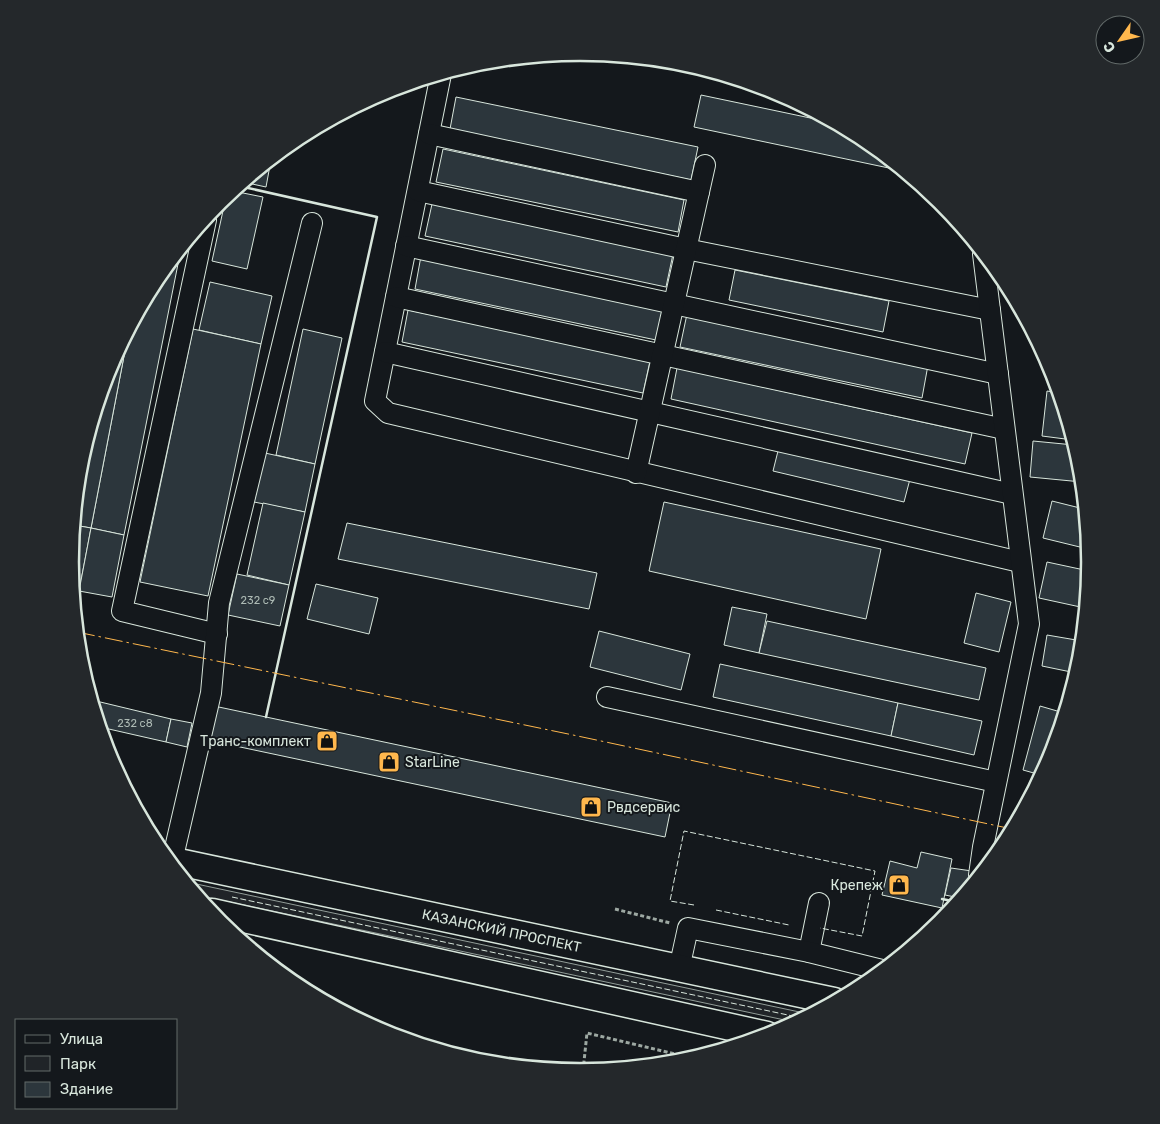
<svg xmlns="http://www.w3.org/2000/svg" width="1160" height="1124" viewBox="0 0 1160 1124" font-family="Rubik,sans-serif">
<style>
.green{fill:#202428;stroke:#939e99}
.building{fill:#2c363c;stroke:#d8e6dc}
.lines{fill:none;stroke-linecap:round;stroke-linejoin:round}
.minor-casing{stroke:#d8e6dc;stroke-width:22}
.major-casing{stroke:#d8e6dc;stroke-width:29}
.path{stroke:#9da8a2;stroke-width:3;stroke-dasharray:4 2.5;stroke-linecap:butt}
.minor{stroke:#14181c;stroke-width:20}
.major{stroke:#14181c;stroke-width:26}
.fence{stroke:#d8e6dc;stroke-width:1;stroke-dasharray:6 2.5;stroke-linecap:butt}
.wall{stroke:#d8e6dc;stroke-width:2.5}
.power{stroke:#ffb74d;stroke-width:1;stroke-dasharray:18 4 2.5 4;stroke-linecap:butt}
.labels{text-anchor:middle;stroke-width:4;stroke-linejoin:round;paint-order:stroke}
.number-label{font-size:11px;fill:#adbab4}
.poi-label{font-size:14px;fill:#d8e6dc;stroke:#14181c;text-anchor:end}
.street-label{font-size:14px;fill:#d8e6dc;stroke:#14181c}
.rim{fill:none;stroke:#d8e6dc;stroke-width:2.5}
</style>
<rect width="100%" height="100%" fill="#14181c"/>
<!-- green -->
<polygon class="green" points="187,882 809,1014 794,1022 197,895"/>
<!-- building -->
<g class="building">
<polygon points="701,95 834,123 863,139 903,171 694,127"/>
<polygon points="456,97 698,147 691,180 450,129"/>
<polygon points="443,149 684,200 678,232 436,182"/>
<polygon points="271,160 266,187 243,182"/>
<polygon points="233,191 263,197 247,269 212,261 226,197"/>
<polygon points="432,204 673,254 666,287 425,236"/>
<polygon points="181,249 124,535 91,528 129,330 157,279"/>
<polygon points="421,256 663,307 656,340 415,289"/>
<polygon points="735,270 889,301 883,332 729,300"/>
<polygon points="210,282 272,296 261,344 199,330"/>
<polygon points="408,310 650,361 643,393 402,342"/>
<polygon points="687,314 928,365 922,398 680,347"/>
<polygon points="193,329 261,344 208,596 140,582"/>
<polygon points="303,329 342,338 315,464 276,455"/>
<polygon points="129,330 91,528 74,525 80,462 109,367"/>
<polygon points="677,368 972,433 965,464 671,399"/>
<polygon points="1047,391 1059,393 1073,440 1042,436"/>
<polygon points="1033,441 1074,445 1080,463 1082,482 1030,477"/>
<polygon points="779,447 910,479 904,502 773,471"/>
<polygon points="265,453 315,464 305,512 254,502"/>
<polygon points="1052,501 1084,509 1088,549 1043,538"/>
<polygon points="664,502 881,549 866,619 649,571"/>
<polygon points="263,503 305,512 289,585 247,575"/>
<polygon points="347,523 597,573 589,609 338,559"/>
<polygon points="74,525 91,528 79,591 73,590 71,562"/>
<polygon points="91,528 124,535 112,597 79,591"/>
<polygon points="1047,562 1089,571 1085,608 1039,598"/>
<polygon points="237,574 289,585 280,626 228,615"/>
<polygon points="316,584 378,598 369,634 307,619"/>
<polygon points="976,593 1011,602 999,652 964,643"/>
<polygon points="732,607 767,614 759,653 724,645"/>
<polygon points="767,621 986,668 979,700 759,653"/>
<polygon points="599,631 690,654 681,690 590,667"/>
<polygon points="1047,635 1082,641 1080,662 1076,673 1042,666"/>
<polygon points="720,664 898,703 891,736 713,697"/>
<polygon points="92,700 171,719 166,742 100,727"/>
<polygon points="898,703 982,721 974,755 891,736"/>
<polygon points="214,706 672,803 665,837 207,740"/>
<polygon points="1040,706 1064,713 1051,757 1041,775 1023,770"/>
<polygon points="171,719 192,723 187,747 166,742"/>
<polygon points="921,852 952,859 942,908 882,895 890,861 917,868"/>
<polygon points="951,868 972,871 968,888 960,898 945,895"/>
</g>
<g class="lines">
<!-- minor casing -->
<g class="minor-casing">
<g id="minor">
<polyline points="441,74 375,401 388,413 1020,562"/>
<polyline points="429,134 699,192"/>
<polyline points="418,191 686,249 990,310"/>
<polyline points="206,220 122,611 217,634"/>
<polyline points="406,246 998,374"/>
<polyline points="396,297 1004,429"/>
<polyline points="385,352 1012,494"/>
<polyline points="636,473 705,165"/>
<polyline points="607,697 996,782"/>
<polyline points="172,861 211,693 219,603 312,223"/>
<polyline points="979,875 983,847 1029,624 983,254"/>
<polyline points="809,952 819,903"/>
<polyline points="679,969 688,928 809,952 882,970"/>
</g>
</g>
<!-- major casing -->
<g class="major-casing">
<g id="major">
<path id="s1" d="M169 860 834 1001"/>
<polyline points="212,912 767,1035"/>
</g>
</g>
<!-- path -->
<g class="path">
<polyline points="615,909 670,923"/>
<polyline points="583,1071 587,1033 692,1058"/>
</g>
<!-- minor -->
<use href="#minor" class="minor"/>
<!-- major -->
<use href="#major" class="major"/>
<!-- fence -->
<g class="fence">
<polyline points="232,897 802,1018"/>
<polyline points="694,905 670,901 684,831 875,871 862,936 820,928"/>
<polyline points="716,910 789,925"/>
</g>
<!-- wall -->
<g class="wall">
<polyline points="239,186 377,217 266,717"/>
<polyline points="74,596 74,593"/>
<polyline points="942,899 957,902"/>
</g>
<!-- power -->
<polyline class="power" points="77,632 573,735 1012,829"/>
</g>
<!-- icons -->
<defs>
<g id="shop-square" transform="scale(1.125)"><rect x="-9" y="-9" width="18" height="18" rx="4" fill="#ffb74d" stroke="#14181c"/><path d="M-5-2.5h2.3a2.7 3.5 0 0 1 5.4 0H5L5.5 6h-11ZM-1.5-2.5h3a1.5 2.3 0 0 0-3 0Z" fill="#111"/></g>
</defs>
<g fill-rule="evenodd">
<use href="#shop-square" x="327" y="741"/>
<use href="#shop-square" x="389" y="762"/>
<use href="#shop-square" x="591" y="807"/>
<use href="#shop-square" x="899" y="885"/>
</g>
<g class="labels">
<!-- number labels -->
<g class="number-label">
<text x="258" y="604">232 с9</text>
<text x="135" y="727">232 с8</text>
</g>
<!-- poi labels -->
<g class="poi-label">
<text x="311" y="746">Транс-комплект</text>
<text x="405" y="767" text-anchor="start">StarLine</text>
<text x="607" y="812" text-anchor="start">Рвдсервис</text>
<text x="883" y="890">Крепеж</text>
</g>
<!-- street labels -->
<g class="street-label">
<text dy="5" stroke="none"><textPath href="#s1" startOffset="340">КАЗАНСКИЙ ПРОСПЕКТ</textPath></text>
</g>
</g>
<!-- crop -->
<path d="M0 0H1160V1124H0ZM79 562a501 501 0 1 1 1002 0a501 501 0 1 1-1002 0Z" fill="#24282b" fill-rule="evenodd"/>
<path class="rim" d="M79 562a501 501 0 1 1 1002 0a501 501 0 1 1-1002 0Z"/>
<!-- legend -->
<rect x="15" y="1019" width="162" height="90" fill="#14181c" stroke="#626a69"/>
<rect x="25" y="1035" width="25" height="8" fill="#14181c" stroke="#626a69"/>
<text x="60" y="1044" font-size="15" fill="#d8e6dc">Улица</text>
<rect x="25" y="1056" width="25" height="15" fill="#202428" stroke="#626a69"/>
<text x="60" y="1069" font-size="15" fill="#d8e6dc">Парк</text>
<rect x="25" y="1082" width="25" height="15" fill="#2c363c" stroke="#626a69"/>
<text x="60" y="1094" font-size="15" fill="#d8e6dc">Здание</text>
<!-- north arrow -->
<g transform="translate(1120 40) rotate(236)"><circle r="24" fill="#14181c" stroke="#626a69"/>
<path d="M0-4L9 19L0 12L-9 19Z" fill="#ffb74d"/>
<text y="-8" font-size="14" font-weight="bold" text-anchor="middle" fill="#d8e6dc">С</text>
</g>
</svg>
